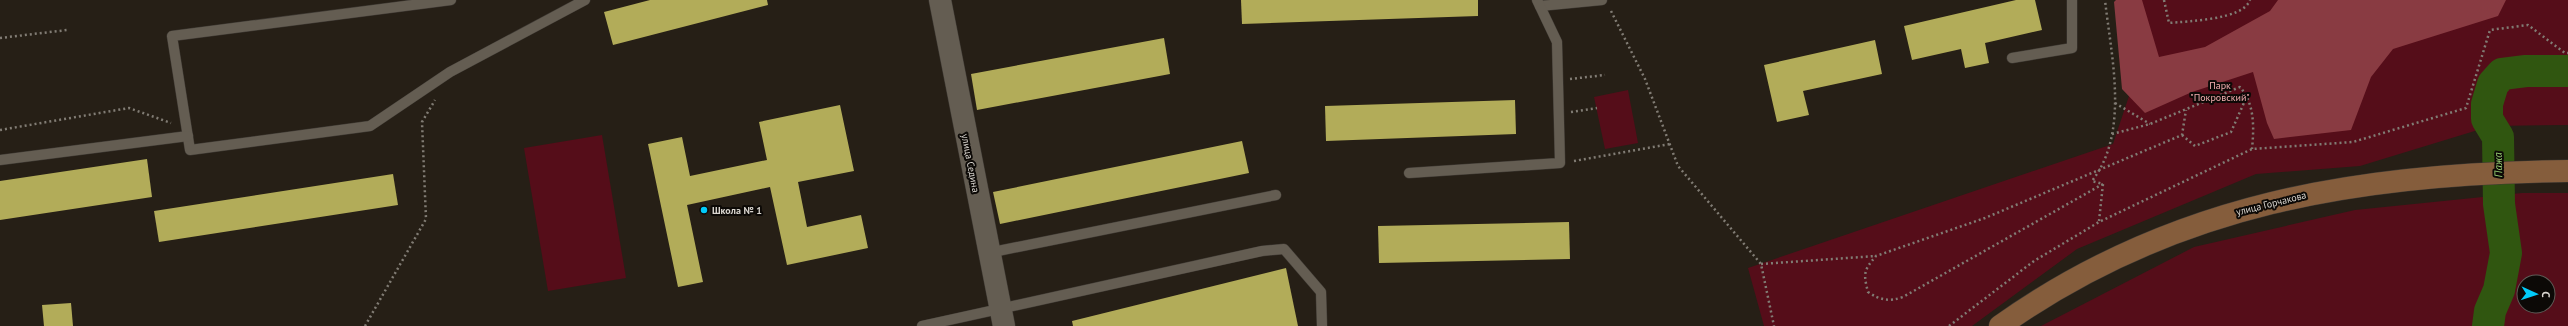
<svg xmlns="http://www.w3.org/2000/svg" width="2568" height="326" viewBox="0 0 2568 326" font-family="'PT Sans',sans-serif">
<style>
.green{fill:#550d19;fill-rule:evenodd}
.forest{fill:#893b42}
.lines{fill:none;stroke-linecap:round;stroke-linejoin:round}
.river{stroke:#305610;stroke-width:32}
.building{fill:#b2ac59}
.service-casing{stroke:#3f3a34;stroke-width:11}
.tertiary-casing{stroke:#3f3a34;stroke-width:23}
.secondary-casing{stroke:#3f3a34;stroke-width:23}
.path{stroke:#817c74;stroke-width:2.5;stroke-dasharray:2 3;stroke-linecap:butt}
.service{stroke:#645d52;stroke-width:10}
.tertiary{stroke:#645d52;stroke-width:22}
.secondary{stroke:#855d3c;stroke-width:22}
.poi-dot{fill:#02cbf9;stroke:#0c0906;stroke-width:1.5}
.labels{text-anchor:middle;stroke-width:4;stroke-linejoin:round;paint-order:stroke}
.park-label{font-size:10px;fill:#f3aeb0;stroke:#0c0906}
.street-label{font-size:10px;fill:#d9d5cf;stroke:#0c0906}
.poi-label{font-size:10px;font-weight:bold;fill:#d9d5cf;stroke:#0c0906;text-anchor:start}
.water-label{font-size:11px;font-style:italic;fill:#99d174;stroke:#0c0906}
</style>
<rect width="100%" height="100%" fill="#261f16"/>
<!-- green -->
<g class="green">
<polygon points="2120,0 2568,0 2568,125 2491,126 2360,166 2256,174 2077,249 1972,326 1764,326 1748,268 2113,144 2130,93"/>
<polygon points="1628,90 1638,143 1605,149 1594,97"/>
<polygon points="602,135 626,278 548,291 524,148"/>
<path d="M2522 193H2568V326H2041L2194 247 2355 210ZM2524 282H2548V306H2524Z"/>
</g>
<!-- forest -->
<polygon class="forest" points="2116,0 2142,0 2159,57 2205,47 2270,11 2278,0 2506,0 2498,16 2393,49 2371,77 2351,130 2274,139 2267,123 2253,72 2192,92 2145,113 2122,89 2114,2"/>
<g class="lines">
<!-- river -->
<polyline class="river" points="2488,326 2490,311 2499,290 2506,253 2499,204 2498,137 2487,119 2487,104 2493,84 2502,74 2526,71 2568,71"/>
</g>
<!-- building -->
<g class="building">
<polygon points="650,0 767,0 768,5 613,45 604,12"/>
<polygon points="1241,0 1478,0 1478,16 1242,24"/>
<polygon points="2016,0 2035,0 2042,30 1985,43 1989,63 1965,68 1961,49 1912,60 1904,26"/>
<polygon points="1164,38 1170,74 977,110 971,74"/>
<polygon points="1875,40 1882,74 1803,91 1809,115 1777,122 1764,65"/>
<polygon points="1515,100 1516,134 1326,141 1325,106"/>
<polygon points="840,105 854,171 798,182 807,227 861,215 868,248 787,265 770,187 687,205 703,282 678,287 648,144 682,137 690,176 767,160 759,122"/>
<polygon points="1242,141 1249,173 1000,224 993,192"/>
<polygon points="147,159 152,197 0,220 0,181"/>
<polygon points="393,174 398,205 159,242 154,211"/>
<polygon points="1569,222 1570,259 1379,263 1378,226"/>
<polygon points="1286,268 1298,326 1073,326 1072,321"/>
<polygon points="71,303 73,326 44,326 42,305"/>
</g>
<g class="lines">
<!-- service casing -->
<g class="service-casing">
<g id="service">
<polyline points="451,0 172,36 190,150 370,126 450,72 585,0"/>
<polyline points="1540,6 1602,0"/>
<polyline points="2012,58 2072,48 2072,0"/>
<polyline points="0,160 188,136"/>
<polyline points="1409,173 1560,163 1557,42 1537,0"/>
<polyline points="988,253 1276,195"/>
<polyline points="922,326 1262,251 1284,249 1321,292 1322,326"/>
</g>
</g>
<!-- tertiary casing -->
<g class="tertiary-casing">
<polyline id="tertiary" points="940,0 1004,326"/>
</g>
<!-- secondary casing -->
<g class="secondary-casing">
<path id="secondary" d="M2000 326C2173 203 2361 173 2568 171"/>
</g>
<!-- path -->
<g class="path">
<path d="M2164 0 2169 23C2188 21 2243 20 2250 0"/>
<polyline points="1611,11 1645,79 1678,166 1761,264 1774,326"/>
<polyline points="0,38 67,30"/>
<polyline points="1570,79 1605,75"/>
<polyline points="2115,103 2150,124"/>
<polyline points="1571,112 1597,108"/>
<polyline points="0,130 129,108 171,123"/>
<path d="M2112 134 2150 124 2240 87C2255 104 2254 128 2252 149"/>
<polyline points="2182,135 2195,146 2231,132 2247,96"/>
<polyline points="1574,161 1670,144"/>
<path d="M2103 184 1903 297C1889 302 1880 300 1868 292 1863 273 1864 270 1876 256L1985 218 2182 135 2186 110"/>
<path d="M2099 221 2103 184 2092 181C2130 132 2111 56 2105 0"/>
<polyline points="1761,264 1876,256"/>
<polyline points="365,326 426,219 422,122 435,100"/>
<polyline points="1949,326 2034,261 2099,222 2252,149 2353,142 2466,108 2490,30 2528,25 2565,53 2568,53"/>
</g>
<!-- service -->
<use href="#service" class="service"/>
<!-- tertiary -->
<use href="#tertiary" class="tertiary"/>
<!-- secondary -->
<use href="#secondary" class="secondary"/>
</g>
<!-- markers -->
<circle class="poi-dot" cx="704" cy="210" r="4"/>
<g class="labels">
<!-- park labels -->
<g class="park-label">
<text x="2220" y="89">Парк<tspan x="2220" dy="12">"Покровский"</tspan></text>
</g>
<!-- street labels -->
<g class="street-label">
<text transform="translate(971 163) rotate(79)" y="4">улица Седина</text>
<text transform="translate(2271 203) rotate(-14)" y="4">улица Горчакова</text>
</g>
<!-- poi labels -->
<g class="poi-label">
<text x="712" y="214">Школа № 1</text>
</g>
<!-- water labels -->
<g class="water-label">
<text transform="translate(2498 165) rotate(-91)" y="4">Пажа</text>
</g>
</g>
<!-- north arrow -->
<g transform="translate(2536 294) rotate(93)"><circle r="19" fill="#0c0906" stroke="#5e5b56"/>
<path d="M0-3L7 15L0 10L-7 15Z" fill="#02cbf9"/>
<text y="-6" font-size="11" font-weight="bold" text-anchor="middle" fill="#d9d5cf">С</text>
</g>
</svg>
